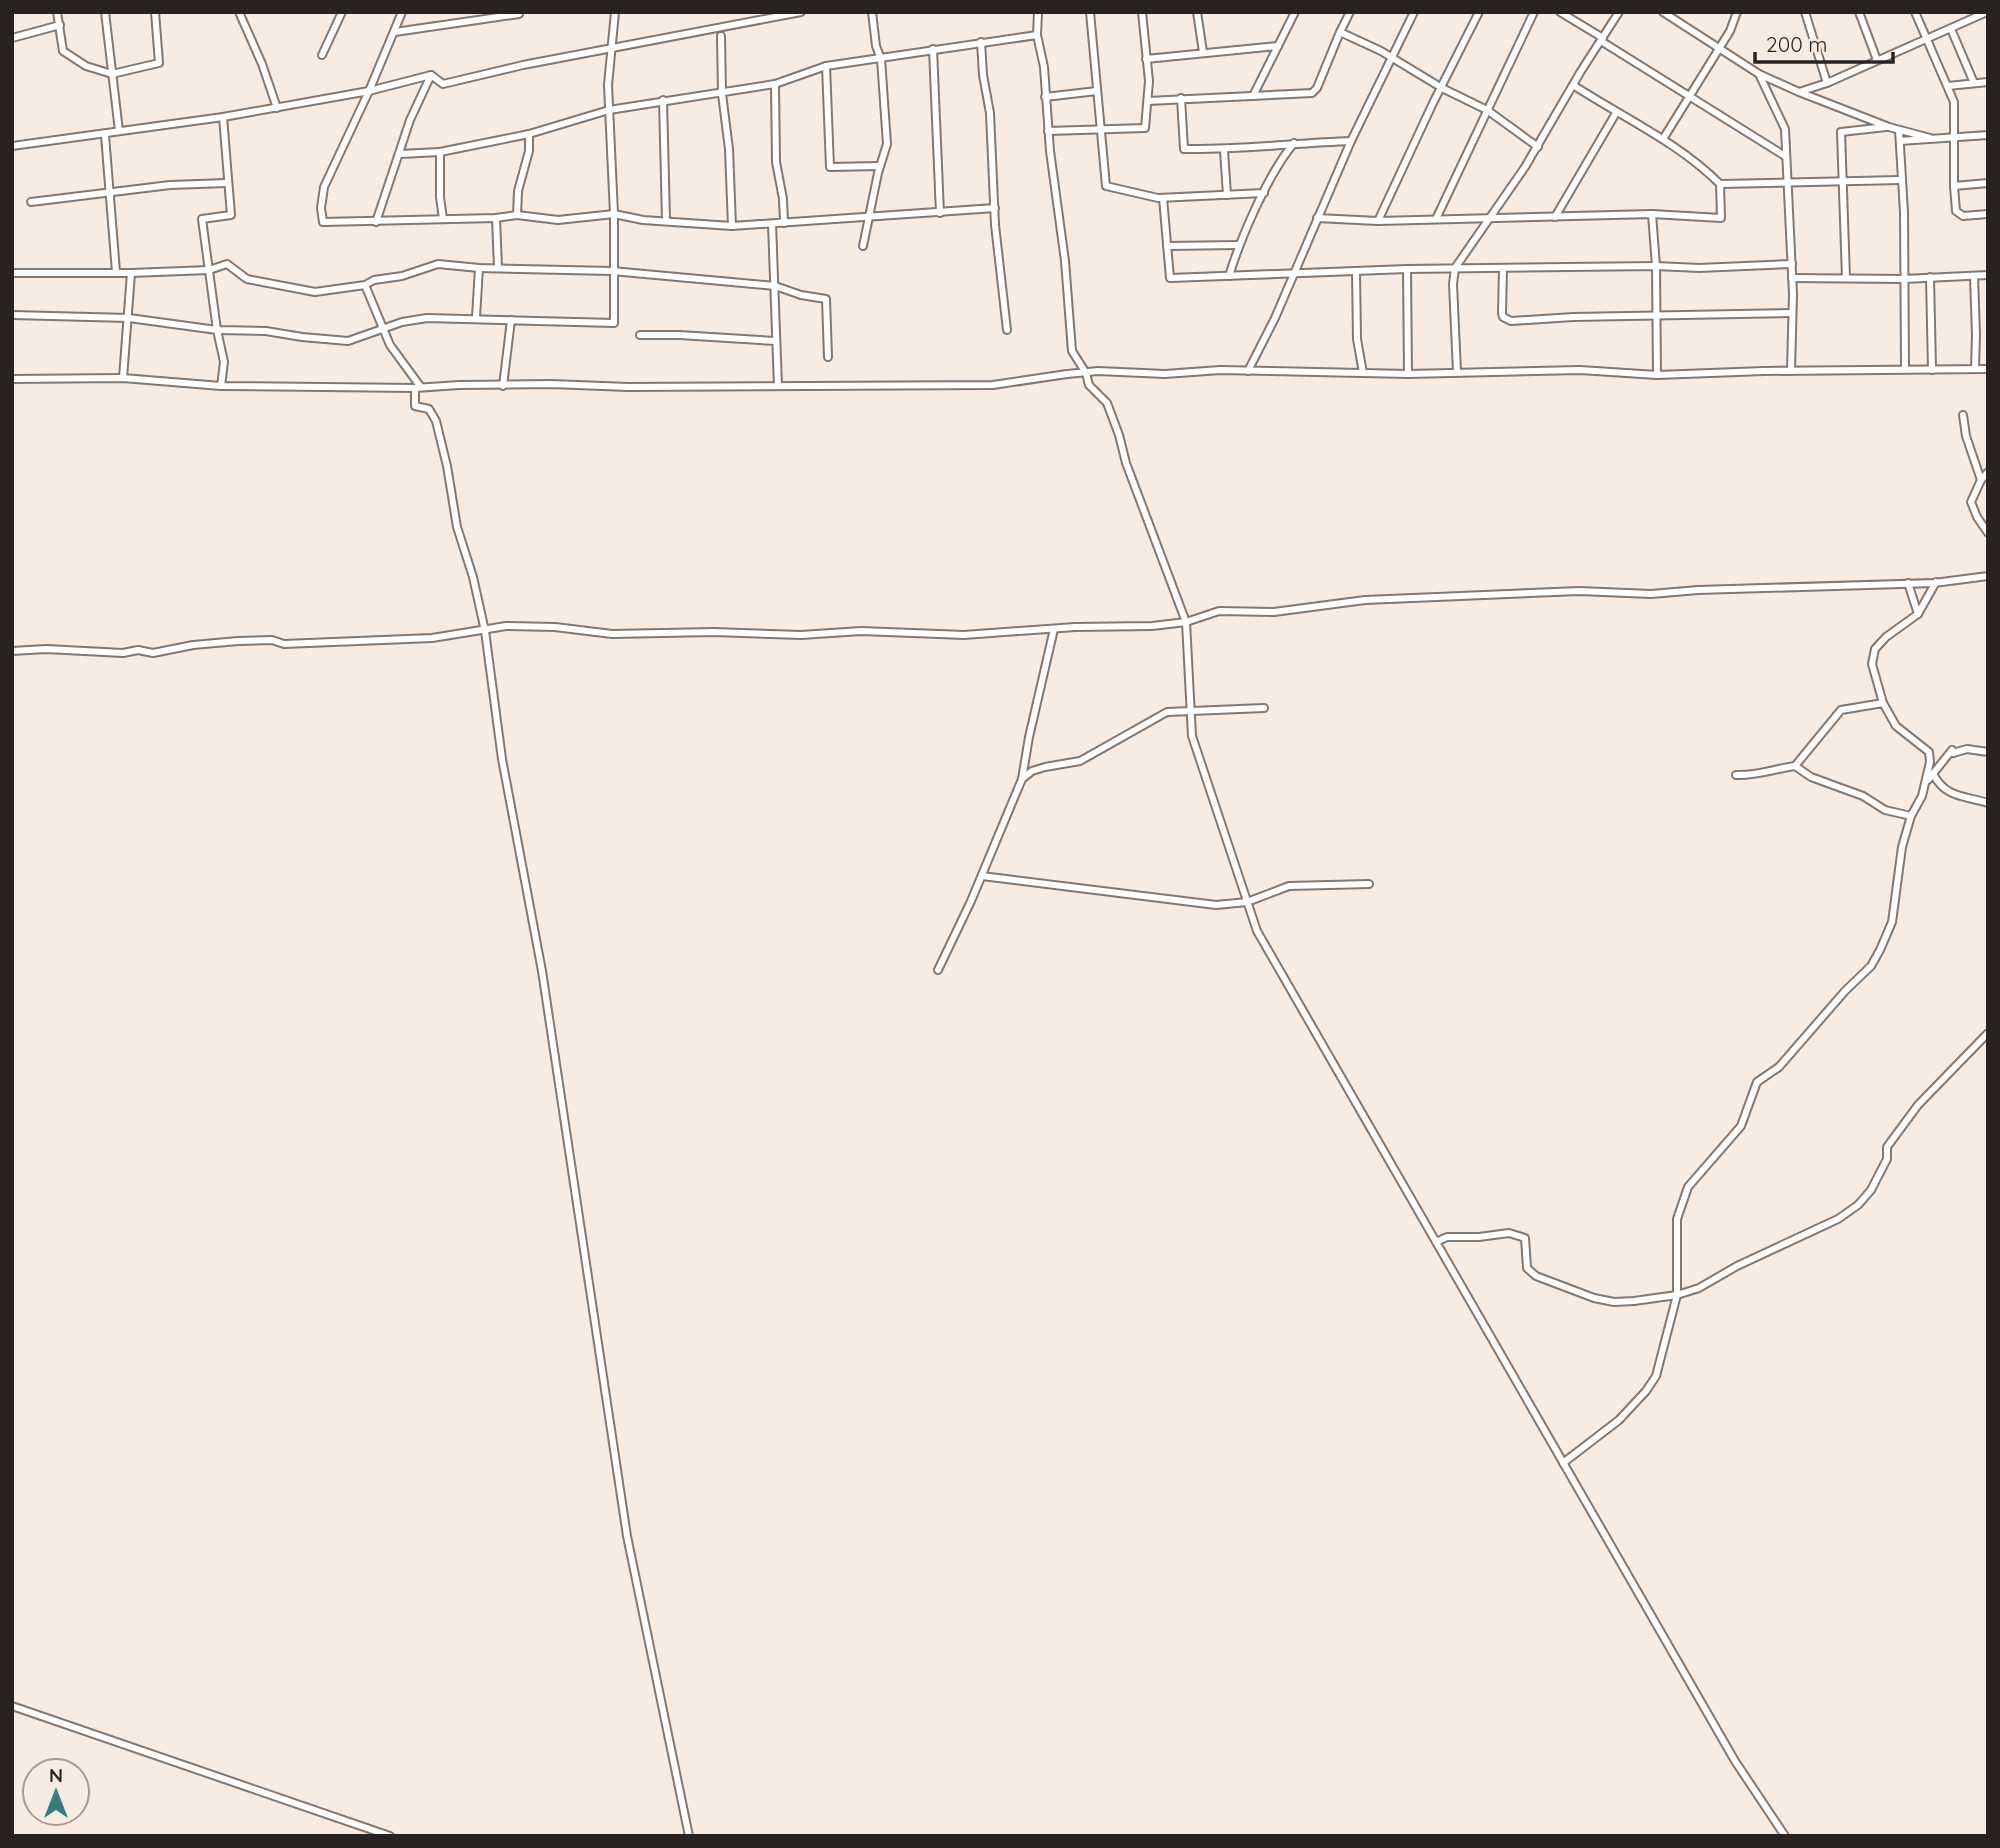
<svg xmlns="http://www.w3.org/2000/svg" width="2000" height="1848" viewBox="0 0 2000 1848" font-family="Quicksand,sans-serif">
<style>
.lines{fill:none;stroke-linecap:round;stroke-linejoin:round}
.minor-casing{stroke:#837870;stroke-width:10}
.minor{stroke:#fff;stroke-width:6}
</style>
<rect width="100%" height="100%" fill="#f8ebe2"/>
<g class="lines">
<!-- minor casing -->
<g class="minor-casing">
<g id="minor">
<polyline points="57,12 63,51 86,66 112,74 159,63 155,12"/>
<polyline points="105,12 119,131"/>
<polyline points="239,12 262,64 277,108"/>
<polyline points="402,12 369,91 324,187 321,208 323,222 496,218 517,215 558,220 614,214 643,220 732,226 995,208"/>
<polyline points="1038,12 1037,35 1044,67 1050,151 1065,261 1072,351 1086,373 1089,385 1107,403 1119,435 1126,463 1186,622 1192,736 1257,931 1735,1761 1785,1836"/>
<polyline points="1090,12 1106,186 1158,198 1264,193"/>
<polyline points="1197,12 1203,52"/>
<polyline points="1560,12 1603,38"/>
<polyline points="1663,12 1759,74 1799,92 1889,127 1930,138"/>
<polyline points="1805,12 1827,83"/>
<polyline points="1859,12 1877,60"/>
<polyline points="1915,12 1954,102 1954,186 1956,211 1963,216 1988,214"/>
<polyline points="1951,29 1974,83"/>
<polyline points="395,32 519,14"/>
<polyline points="1340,32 1350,12"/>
<polyline points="721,36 722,94 729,149 732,226"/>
<polyline points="12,38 60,25"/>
<polyline points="1601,41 1785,156"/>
<polyline points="981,42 983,75 990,113 995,225 1007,330"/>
<polyline points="933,49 940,213"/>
<polyline points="322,55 342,12"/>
<polyline points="1146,59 1278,46"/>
<polyline points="826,66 830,167 879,166"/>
<polyline points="1759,74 1785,129 1793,294 1791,371"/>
<polyline points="775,84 776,162 783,199 784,223"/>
<path d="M1573 85C1622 117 1678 142 1720 184"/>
<polyline points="1948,86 1988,82"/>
<polyline points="1799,92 1827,83 1987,12"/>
<polyline points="1253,96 1295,12"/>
<polyline points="1045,97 1097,91"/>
<path d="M1181 98 1184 149C1240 150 1295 143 1351 141"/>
<polyline points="663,100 666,220"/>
<polyline points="1148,101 1312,93 1317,88 1340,32 1381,51 1442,88 1487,110 1538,147"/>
<polyline points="1899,130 1904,212 1905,369"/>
<polyline points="1048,131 1145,128 1149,81 1142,12"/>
<polyline points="105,135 116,272"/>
<polyline points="1663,139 1730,31 1737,12"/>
<polyline points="1900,141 1988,135"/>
<polyline points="12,146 223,117 369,91 431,75 443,84 523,65 801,12"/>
<polyline points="1224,150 1227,195"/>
<polyline points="440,152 440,197 443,219"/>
<polyline points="400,154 440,152 529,134 609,110 775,84 826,66 1037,35"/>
<polyline points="1954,186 1988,183"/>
<polyline points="1163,198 1170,278 1407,269 1656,266 1699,268 1792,264"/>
<polyline points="31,202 170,185 227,183"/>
<polyline points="1652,214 1656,266 1657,375"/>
<polyline points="517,215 518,191 529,151 529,134"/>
<polyline points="1555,217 1616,113"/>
<polyline points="496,218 498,268"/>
<polyline points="1317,218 1378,221 1652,214 1721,218 1720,184 1900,180"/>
<polyline points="1436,219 1534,12"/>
<polyline points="1378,221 1433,103 1479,12"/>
<polyline points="376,222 410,120 431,75"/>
<polyline points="772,224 778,386"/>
<polyline points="863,246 878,173 887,144 881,59 876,46 872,12"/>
<polyline points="1167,246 1238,245"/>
<polyline points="1503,268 1502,313 1503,317 1511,321 1573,317 1792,313"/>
<polyline points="1407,269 1408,374"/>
<polyline points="1356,271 1357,339 1363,373"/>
<polyline points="12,273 131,273 209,270 227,264 247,279 315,292 365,285 374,280 402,276 438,264 479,268 612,271 775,286 801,295 826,299 828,357"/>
<path d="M1229 276C1241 237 1268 174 1294 143"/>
<polyline points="1974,276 1976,335 1975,369"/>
<polyline points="1930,277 1932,370"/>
<polyline points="1792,278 1904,279 1988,275"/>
<polyline points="1846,278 1841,132 1886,127"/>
<polyline points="365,285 390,345 420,386"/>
<polyline points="12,315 129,318 217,330 266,331 302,337 348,341 402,322 427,318 614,323 614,214 608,85 615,12"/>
<polyline points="476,317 479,268"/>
<polyline points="640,335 679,335 775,341"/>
<polyline points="1248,371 1275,318 1351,141 1414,12"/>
<polyline points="1457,372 1453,284 1455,268 1525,167 1581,71 1619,12"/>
<polyline points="123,378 131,273"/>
<polyline points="12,379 123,378 221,386 415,388 459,385 551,384 628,387 993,385 1067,374 1098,371 1165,374 1220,370 1408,374 1580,370 1657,375 1764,371 1988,369"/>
<polyline points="221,386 224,362 217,330 202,219 231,215 223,117"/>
<polyline points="503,386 511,320"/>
<polyline points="415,388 415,406 429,409 436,421 447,466 457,527 473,577 485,631 502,759 542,971 627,1536 689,1836"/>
<polyline points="1963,415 1966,436 1981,480"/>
<polyline points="1988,472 1981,480 1971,502 1977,517 1988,533"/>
<polyline points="1908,583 1918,614"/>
<polyline points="12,651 46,649 123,653 138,650 153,653 193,645 238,641 272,640 284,644 432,638 506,626 555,627 612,634 714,632 801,635 861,631 964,635 1075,627 1152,626 1186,622 1219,611 1274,612 1365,600 1579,591 1651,594 1698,590 1934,583 1988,576"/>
<polyline points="1883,703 1872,664 1875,649 1886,637 1918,614 1936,582"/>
<polyline points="1795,766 1811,777 1863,796 1885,810 1911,816"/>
<path d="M1933 774C1947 799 1963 795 1988 803"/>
<polyline points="1022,779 1032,771 1045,767 1080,761 1167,712 1264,708"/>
<polyline points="1928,780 1952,750 1953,753 1967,749 1988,752"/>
<polyline points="982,876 1216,905 1247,902 1289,886 1369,884"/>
<polyline points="938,970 971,901 1022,779 1029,737 1054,629"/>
<polyline points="1436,1242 1447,1237 1479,1237 1509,1233 1525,1238 1527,1268 1536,1276 1594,1298 1614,1302 1634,1301 1677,1295 1699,1288 1737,1266 1838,1219 1858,1205 1871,1190 1887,1159 1887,1147 1918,1105 1988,1033"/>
<path d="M1563 1463 1619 1420 1646 1391 1656 1376 1677 1295V1219L1688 1187 1741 1126 1757 1082 1779 1067 1845 991 1871 966 1880 950 1892 922 1902 847 1911 816 1922 796 1930 762 1929 752 1896 726 1883 703 1841 710 1795 766C1773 769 1757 776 1736 775"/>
<polyline points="12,1706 390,1836"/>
</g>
</g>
<!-- minor -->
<use href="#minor" class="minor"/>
</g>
<!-- border -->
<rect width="2000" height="1848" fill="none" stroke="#282320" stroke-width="28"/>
<!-- north arrow -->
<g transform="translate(56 1792)"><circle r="33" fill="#f8ebe2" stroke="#a59b94" stroke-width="2"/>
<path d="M0-5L12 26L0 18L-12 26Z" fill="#347b84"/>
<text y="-10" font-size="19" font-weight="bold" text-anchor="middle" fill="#282320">N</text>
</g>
<!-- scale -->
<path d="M1755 52v10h138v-10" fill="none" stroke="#282320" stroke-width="3.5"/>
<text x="1766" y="52" font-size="21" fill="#282320" stroke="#f8ebe2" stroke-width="5" paint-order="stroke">200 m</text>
</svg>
